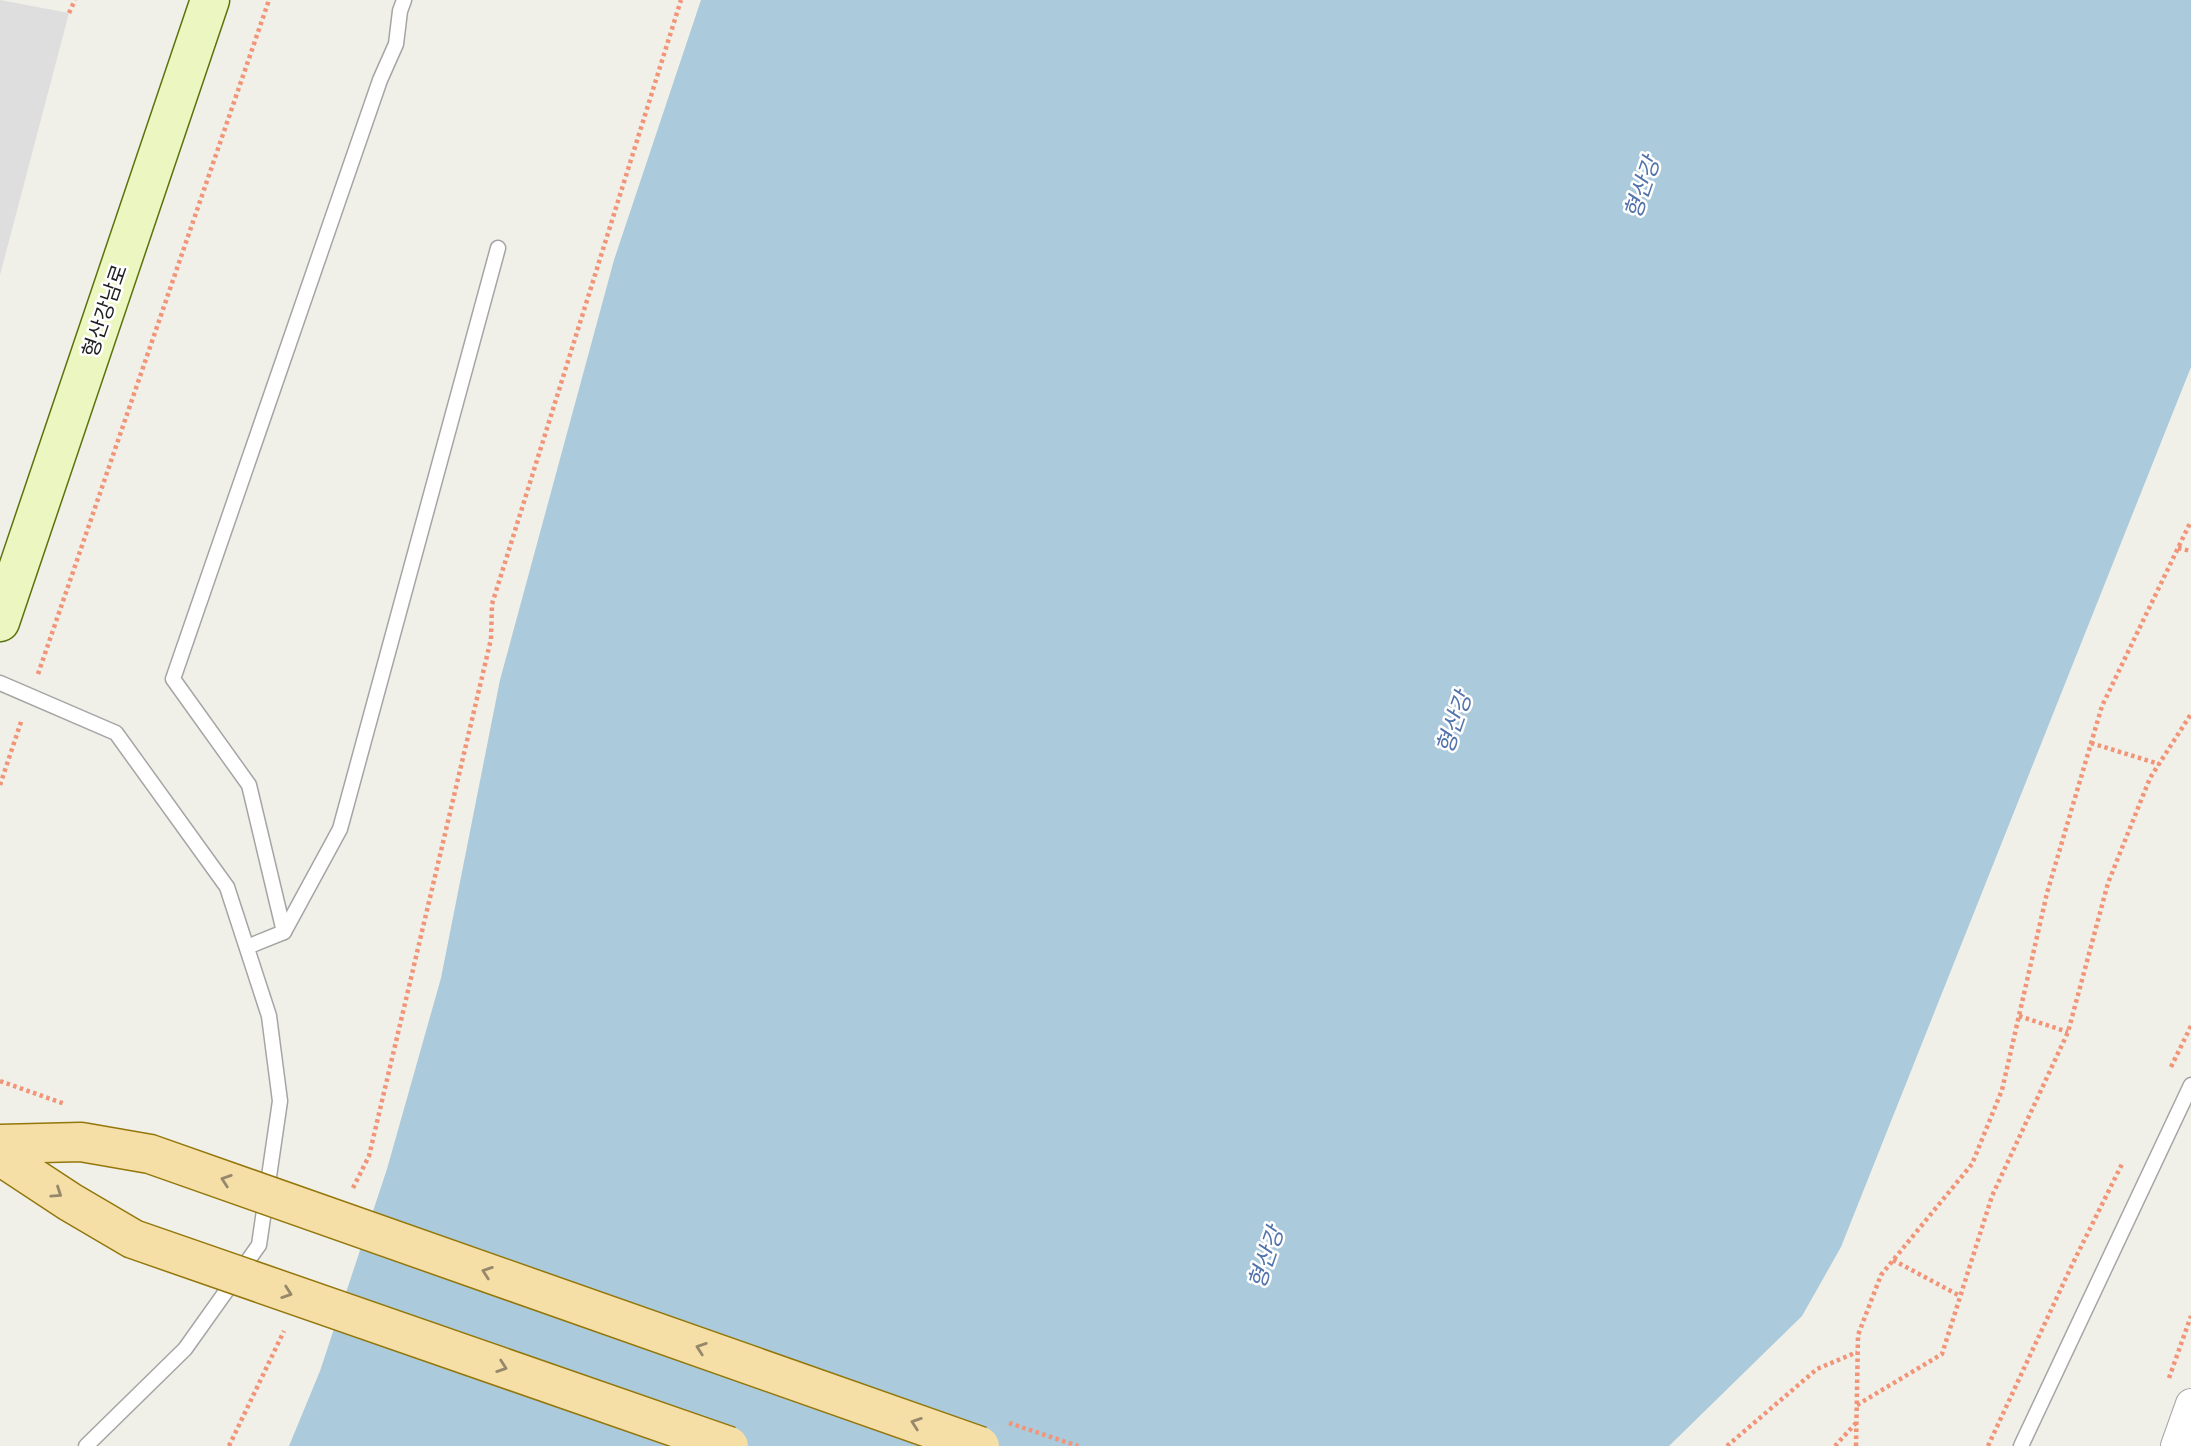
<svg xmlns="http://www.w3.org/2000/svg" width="2191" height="1446" viewBox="0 0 2191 1446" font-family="Quicksand,'Noto Sans KR',sans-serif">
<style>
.residential{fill:#dfdede}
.water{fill:#abcadb}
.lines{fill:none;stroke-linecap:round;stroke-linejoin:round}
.service-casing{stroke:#a5a5a5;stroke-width:17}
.minor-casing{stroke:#a5a5a5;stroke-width:32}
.secondary-casing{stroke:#5b730c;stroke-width:41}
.path{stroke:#f19478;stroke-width:4.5;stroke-dasharray:3.5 3.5;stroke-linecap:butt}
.service{stroke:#fff;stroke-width:14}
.minor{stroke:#fff;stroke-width:30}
.secondary{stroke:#ecf6c0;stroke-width:38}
.primary-bridge-casing{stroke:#93770a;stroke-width:41;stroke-linecap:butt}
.path-bridge{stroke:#f19478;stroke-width:4.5;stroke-dasharray:3.5 3.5;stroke-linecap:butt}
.primary-bridge{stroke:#f6dea7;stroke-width:38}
.oneway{stroke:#96896b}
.labels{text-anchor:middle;stroke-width:5;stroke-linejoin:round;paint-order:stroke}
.street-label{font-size:21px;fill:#212121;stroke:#fff}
.water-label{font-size:23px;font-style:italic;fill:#5273ab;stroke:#fff}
</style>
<rect width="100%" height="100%" fill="#f0efe8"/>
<!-- residential -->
<polygon class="residential" points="0,0 69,13 0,275"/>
<!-- water -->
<polygon class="water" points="701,0 2191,0 2191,367 1841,1247 1802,1316 1669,1446 289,1446 320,1371 387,1169 441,978 500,680 614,260"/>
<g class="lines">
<!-- service casing -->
<g class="service-casing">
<g id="service">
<polyline points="0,683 116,733 227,887 269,1016 280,1101 259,1245 185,1349 86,1446"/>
<polyline points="284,932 340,829 498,248"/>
<polyline points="247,947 284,932 249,785 173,679 380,80 396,44 400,11 404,0"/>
<polyline points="2021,1446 2191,1085"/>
</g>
</g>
<!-- minor casing -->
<g class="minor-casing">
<polyline id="minor" points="2176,1446 2191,1404"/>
</g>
<!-- secondary casing -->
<g class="secondary-casing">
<polyline id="secondary" points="0,622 210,0"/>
</g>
<!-- path -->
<g class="path">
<polyline points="69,13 75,0"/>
<polyline points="2178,548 2191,551"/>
<polyline points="38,674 269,0"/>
<polyline points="2091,743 2159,764"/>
<polyline points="0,785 22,719"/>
<polyline points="2019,1016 2068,1032"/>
<polyline points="2171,1067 2191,1026"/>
<polyline points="353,1188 369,1156 491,639 492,604 681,0"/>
<polyline points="1893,1260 1960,1296"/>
<polyline points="2169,1378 2191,1316"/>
<polyline points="1857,1405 1942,1354 1992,1196 2068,1032 2108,883 2150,778 2191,714"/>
<polyline points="229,1446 284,1331"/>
<polyline points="1727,1446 1817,1369 1857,1352"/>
<polyline points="1835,1446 1856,1423"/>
<polyline points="1856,1446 1858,1335 1881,1275 1972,1164 2002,1090 2047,893 2102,706 2191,521"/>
<polyline points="1988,1446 2071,1267 2123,1162"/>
</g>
<!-- service -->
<use href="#service" class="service"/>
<!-- minor -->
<use href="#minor" class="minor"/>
<!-- secondary -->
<use href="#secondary" class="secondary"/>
<!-- primary-bridge casing -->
<g class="primary-bridge-casing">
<g id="primary-bridge">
<polyline points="0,1144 81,1142 150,1154 980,1446"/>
<polyline points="0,1156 70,1202 133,1239 729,1446"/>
</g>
</g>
<!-- path-bridge -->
<g class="path-bridge">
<polyline points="0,1081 65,1104"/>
<polyline points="1009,1423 1078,1446"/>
</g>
<!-- primary-bridge -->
<use href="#primary-bridge" class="primary-bridge"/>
</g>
<!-- one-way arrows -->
<defs><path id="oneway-chevron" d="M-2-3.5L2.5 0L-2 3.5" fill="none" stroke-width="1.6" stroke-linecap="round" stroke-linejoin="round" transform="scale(1.75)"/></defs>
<g class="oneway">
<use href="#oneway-chevron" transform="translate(226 1180) rotate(-161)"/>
<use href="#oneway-chevron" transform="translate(57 1193) rotate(34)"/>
<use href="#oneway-chevron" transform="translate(487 1272) rotate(-161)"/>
<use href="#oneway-chevron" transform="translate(287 1293) rotate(19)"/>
<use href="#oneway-chevron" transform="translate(701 1348) rotate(-161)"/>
<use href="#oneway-chevron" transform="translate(502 1367) rotate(19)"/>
<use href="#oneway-chevron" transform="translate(916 1423) rotate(-161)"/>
</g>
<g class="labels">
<!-- street labels -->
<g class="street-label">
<text transform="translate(105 311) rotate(-71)" y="7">형산강남로</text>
</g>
<!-- water labels -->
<g class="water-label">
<text transform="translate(1642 188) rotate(-71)" y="8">형산강</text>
<text transform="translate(1454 723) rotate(-71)" y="8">형산강</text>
<text transform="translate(1266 1258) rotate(-71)" y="8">형산강</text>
</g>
</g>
</svg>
